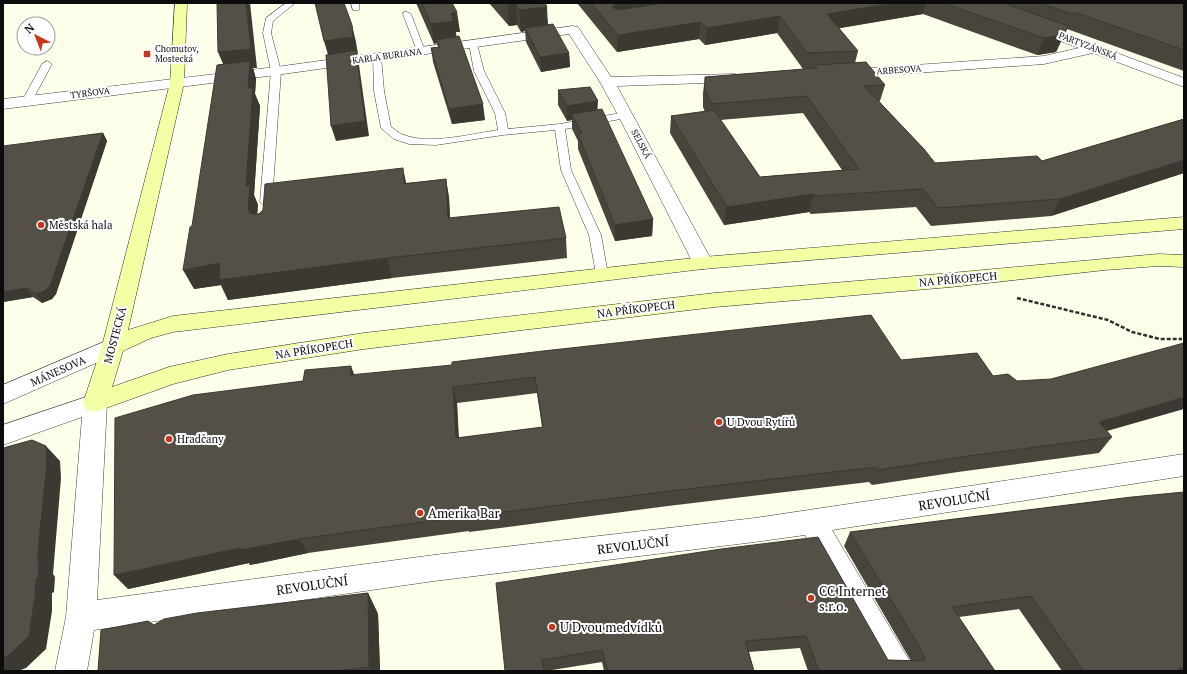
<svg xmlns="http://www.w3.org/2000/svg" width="1187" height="674" viewBox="0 0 1187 674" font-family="'PT Serif',serif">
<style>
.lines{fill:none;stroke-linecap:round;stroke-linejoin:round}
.lane-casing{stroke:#3f3f3f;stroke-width:1}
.street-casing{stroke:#3f3f3f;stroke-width:1}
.secondary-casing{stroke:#2e2e2e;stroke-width:1}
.path{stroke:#2e2e2e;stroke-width:2.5;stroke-dasharray:4 2;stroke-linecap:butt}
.lane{fill:#fff;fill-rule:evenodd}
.street{fill:#fff;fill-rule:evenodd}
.secondary{fill:#f4ffa5;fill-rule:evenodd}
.wall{fill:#49453d;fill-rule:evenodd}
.shaded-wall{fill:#3c3832}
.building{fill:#555047;stroke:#3c3832;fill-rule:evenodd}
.poi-dot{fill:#c4391b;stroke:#fff;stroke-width:1.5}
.labels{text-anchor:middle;stroke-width:4;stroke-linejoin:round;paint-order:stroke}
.far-street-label{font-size:9px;fill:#0c0c0c;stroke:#fff}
.far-poi-label{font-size:9px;fill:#0c0c0c;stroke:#fff;text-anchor:start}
.poi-label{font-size:11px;fill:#0c0c0c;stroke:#fff;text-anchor:start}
.street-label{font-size:11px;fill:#0c0c0c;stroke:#fff}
.near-street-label{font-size:13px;fill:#0c0c0c;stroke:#fff}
.near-poi-label{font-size:13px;fill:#0c0c0c;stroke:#fff;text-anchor:start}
</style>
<rect width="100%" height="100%" fill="#feffea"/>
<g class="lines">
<!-- lane casing -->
<g class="lane-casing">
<g id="lane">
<polygon points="286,3 295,3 273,21 271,33 281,71 272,202 270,204 262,204 260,202 271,71 263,33 266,18"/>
<polygon points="351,3 359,3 359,10 353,10"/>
<polygon points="404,12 407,12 411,14 425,51 424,53 418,53 417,51 403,14"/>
<path d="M473 41 477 44 484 71 505 113 508 129 560 124 626 112 631 115 626 118 565 129 571 170 601 235 608 274 607 277 602 278 597 277 596 274 589 235 561 170 555 130 503 135 436 145 409 144 394 139 381 128 374 91 373 57 377 54 381 57 384 91 391 127C395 129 399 134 404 135 430 145 470 134 498 130L495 113 474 71 469 44Z"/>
<polygon points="47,61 52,64 32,101 27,104 24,103 22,101 42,64"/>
</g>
</g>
<!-- street casing -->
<g class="street-casing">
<g id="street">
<polygon points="1036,23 1184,78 1184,87 1093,53 1044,64 844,78 839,77 837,74 839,71 844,70 1044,56 1079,48 1031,30 1029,27 1031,24"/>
<polygon points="573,26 578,27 611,77 734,74 739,75 741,78 739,81 734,82 617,86 713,263 710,268 703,269 696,268 693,263 618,115 600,82 569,34 276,75 3,109 3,99 276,67"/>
<polygon points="113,338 121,340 124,346 121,352 3,404 3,385"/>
<polygon points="95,394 103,396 107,403 97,600 434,555 755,518 1184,454 1184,476 832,530 909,660 914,671 881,671 805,535 755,542 434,581 94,630 87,671 55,671 66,617 82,417 3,445 3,425"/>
</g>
</g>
<!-- secondary casing -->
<g class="secondary-casing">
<polygon id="secondary" points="175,3 187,3 184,83 128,330 173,316 703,257 1184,217 1184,229 703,269 173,332 151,338 123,351 112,387 169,367 228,354 364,333 715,293 951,273 1158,254 1184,255 1184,267 1158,266 1105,270 951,287 715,307 364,349 228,370 173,384 95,412 87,410 83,403 102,346 170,83"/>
</g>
<!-- path -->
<polyline class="path" points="1017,298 1108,320 1132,332 1160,339 1182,339"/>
<!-- lane -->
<use href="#lane" class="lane"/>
<!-- street -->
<use href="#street" class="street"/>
<!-- secondary -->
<use href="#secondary" class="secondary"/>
</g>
<!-- wall -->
<g class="wall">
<polygon points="416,3 452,3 460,32 456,32 456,37 485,120 452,124 433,62 431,48 438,47 437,43 434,44"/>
<polygon points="489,3 545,3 548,24 569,53 570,67 541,72 526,42 525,31 521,32 517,25 509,26"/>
<path d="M577 3H1184V71L1067 29 1056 52 1037 55 923 14 839 28 858 51 855 63 885 85 880 101H879L935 163 1042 161 1184 119V173L1051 216 931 226 916 207 811 214 809 212 724 225 670 133 671 116 705 112 703 107V93L705 77 803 69 777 33 705 45 699 39 617 52ZM803 113 842 170 760 177 720 120Z"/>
<polygon points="223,64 257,68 253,68 256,79 255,94 260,106 254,195 258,205 257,214 406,183 446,179 449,198 450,218 566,238 567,258 392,278 228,300 221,285 194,289 192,226"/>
<polygon points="558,90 597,109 653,219 652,236 615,241 578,149 578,141 572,129 572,120 567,121 558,105"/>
<polygon points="103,133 107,141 56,294 52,299 42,303 33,297 3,302"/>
<path d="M901 360 1017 381 1107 431 1112 437 1099 453 958 472 872 485 869 482 668 506 469 532V531L308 553 250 565 249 563 128 589 355 375ZM537 393 542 427 459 438 457 403Z"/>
<polygon points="1132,497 1184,671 1062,671 1019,609 959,617 995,671 808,671 800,648 749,652 754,671 604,671 602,662 546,671 505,671 721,549 888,660 911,661 844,546 850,532"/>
<polygon points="368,593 378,614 380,671 98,671"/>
</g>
<!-- shaded-wall -->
<g class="shaded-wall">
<polygon points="246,3 250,3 257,68 253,68 256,79 255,94 260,106 254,195 258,205 256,229 248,209 246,186 226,71 218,52"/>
<polygon points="617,3 720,3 617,20 612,7"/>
<polygon points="895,3 926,3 923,14 823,31 827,14"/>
<polygon points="516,4 517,25 509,26 507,5"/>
<polygon points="547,7 548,28 525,28 525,31 521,32 519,10"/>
<polygon points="457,12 460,32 456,32 457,41 436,40 437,43 434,44 431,24 451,13"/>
<polygon points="780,16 777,33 705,45 707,28"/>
<polygon points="700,22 699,39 617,52 618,35"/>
<polygon points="352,25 356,42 358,54 357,54 359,65 369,136 336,141 331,126 329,58 324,41"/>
<polygon points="1064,35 1056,52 1037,55 1044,38"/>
<polygon points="569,53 570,67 541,72 540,57"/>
<polygon points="598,101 597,116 571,114 572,120 567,121 567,106"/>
<polygon points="483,104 485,120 452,124 449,109"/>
<polygon points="103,133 107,141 56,294 52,299 42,303 36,294"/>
<polygon points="1184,160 1184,173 1051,216 1060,199"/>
<polygon points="403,168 407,187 404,184"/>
<polygon points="446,179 449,198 451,238 448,218"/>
<polygon points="814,194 809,212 724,225 727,207"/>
<polygon points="653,219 652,236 615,241 615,225"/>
<polygon points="387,258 392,278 228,300 221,285 194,289 183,270 220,263"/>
<polygon points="27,288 33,297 3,302 3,292"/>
<polygon points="351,366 357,382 350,375"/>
<polygon points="453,387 457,403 459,454 456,438"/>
<polygon points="1184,397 1184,409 1086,437 1099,422"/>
<polygon points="46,446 60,461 61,478 53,574 55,577 54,592 52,593 52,611 46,649 26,668 18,671 3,671 3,658 37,560"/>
<polygon points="299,539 308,553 250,565 249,563 128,589 114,575 240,548"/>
<polygon points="368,593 378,614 380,671 371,671 369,667"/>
<polygon points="1184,667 1184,671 1175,671 1178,669"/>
</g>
<!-- building -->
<g class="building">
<polygon points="217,3 246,3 251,49 218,52"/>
<polygon points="315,3 344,3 352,25 353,37 324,41"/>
<polygon points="422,3 452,3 457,12 451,13 454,21 431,24"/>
<polygon points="505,3 545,3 547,7 519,10 516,4 507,5"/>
<polygon points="591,3 618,3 612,7 618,10 664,3 895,3 827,14 858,51 807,53 780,16 707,28 700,22 618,35"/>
<polygon points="943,3 1004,3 1068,26 1064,35 1044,38"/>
<polygon points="1039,3 1184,3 1184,50 1074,12 1073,14"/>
<polygon points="553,24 569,53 540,57 525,28"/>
<polygon points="459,36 483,104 449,109 431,48 440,47 436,40"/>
<polygon points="356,50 365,121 331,126 326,55"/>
<polygon points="250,61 248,88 253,88 246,186 250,185 248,209 251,214 259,214 263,210 265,184 403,168 404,184 446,179 448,218 559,207 566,238 387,258 219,280 220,263 183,270 190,227 192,226 217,65"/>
<polygon points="866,62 885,85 864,86 924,149 935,163 1037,156 1042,161 1184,119 1184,160 1060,199 938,208 923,189 815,196 814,194 727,207 671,116 714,110 760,177 859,169 807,96 712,104 705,90 705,77 817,68 815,65"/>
<polygon points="590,87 598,101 567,106 558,90"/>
<polygon points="602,109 653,219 615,225 578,134 582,133 571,114"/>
<polygon points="103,133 50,286 45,291 36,294 27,288 3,292 3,146"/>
<path d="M871 315 901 360 977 353 993 376 1008 374 1017 381 1051 379 1184 343V397L1099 422 1112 437 968 456 879 470 877 467 670 491 465 517V516L299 539 240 550V548L114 575 115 418 193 395 303 381 305 370 351 366 350 375 452 365V362L543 351ZM535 377 543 427 456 438 453 387Z"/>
<polygon points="32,440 46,446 47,463 37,560 39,563 38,578 36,579 35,597 29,636 8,656 3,658 3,448"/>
<polygon points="1184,492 1184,643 1183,644 1184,645 1184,667 1178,669 1179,671 1084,671 1031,596 952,607 995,671 819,671 806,636 745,641 754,671 608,671 602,650 542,660 544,671 505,671 496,583 721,549 818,537 888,660 924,661 925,659 920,648 850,532 1132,497"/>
<polygon points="368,593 369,667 334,671 98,671 101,630 148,621 154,625 164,619 197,613"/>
</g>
<!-- markers -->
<g class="poi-dot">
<rect x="143" y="50" width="8" height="8" rx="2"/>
<circle cx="41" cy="225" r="4"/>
<circle cx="719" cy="422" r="4"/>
<circle cx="169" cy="439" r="4"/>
<circle cx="420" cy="513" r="4"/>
<circle cx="811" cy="598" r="4"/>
<circle cx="552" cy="627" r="4"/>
</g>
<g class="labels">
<!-- far-street labels -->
<g class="far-street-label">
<text transform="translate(1088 46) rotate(21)" y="3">PARTYZÁNSKÁ</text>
<text transform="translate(387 56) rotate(-8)" y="3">KARLA BURIANA</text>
<text transform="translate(899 70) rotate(-4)" y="3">ARBESOVA</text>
<text transform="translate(90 93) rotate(-7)" y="3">TYRŠOVA</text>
<text transform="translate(641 144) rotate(62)" y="3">SELSKÁ</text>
</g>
<!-- far-poi labels -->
<g class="far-poi-label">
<text x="155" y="52">Chomutov,<tspan x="155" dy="10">Mostecká</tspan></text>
</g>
<!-- poi labels -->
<g class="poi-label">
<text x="49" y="229">Městská hala</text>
<text x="727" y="426">U Dvou Rytířů</text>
<text x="177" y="443">Hradčany</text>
</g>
<!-- street labels -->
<g class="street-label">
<text transform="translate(958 279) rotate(-5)" y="4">NA PŘÍKOPECH</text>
<text transform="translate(636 309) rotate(-7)" y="4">NA PŘÍKOPECH</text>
<text transform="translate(115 335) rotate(-75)" y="4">MOSTECKÁ</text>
<text transform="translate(314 349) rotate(-9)" y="4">NA PŘÍKOPECH</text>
<text transform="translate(58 371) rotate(-24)" y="4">MÁNESOVA</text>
</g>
<!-- near-street labels -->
<g class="near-street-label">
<text transform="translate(954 500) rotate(-9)" y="5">REVOLUČNÍ</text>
<text transform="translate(633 545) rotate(-7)" y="5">REVOLUČNÍ</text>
<text transform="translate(312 585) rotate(-8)" y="5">REVOLUČNÍ</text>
</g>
<!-- near-poi labels -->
<g class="near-poi-label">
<text x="428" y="518">Amerika Bar</text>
<text x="819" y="596">CC Internet<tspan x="819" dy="15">s.r.o.</tspan></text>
<text x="560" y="632">U Dvou medvídků</text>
</g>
</g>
<!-- border -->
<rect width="1187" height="674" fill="none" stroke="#0c0c0c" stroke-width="8"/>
<!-- north arrow -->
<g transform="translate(36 36) rotate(318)"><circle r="19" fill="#ffffff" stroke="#9e9e9e"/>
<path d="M0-3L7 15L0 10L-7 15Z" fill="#c4391b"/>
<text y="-6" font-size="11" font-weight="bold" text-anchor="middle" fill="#0c0c0c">N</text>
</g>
</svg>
